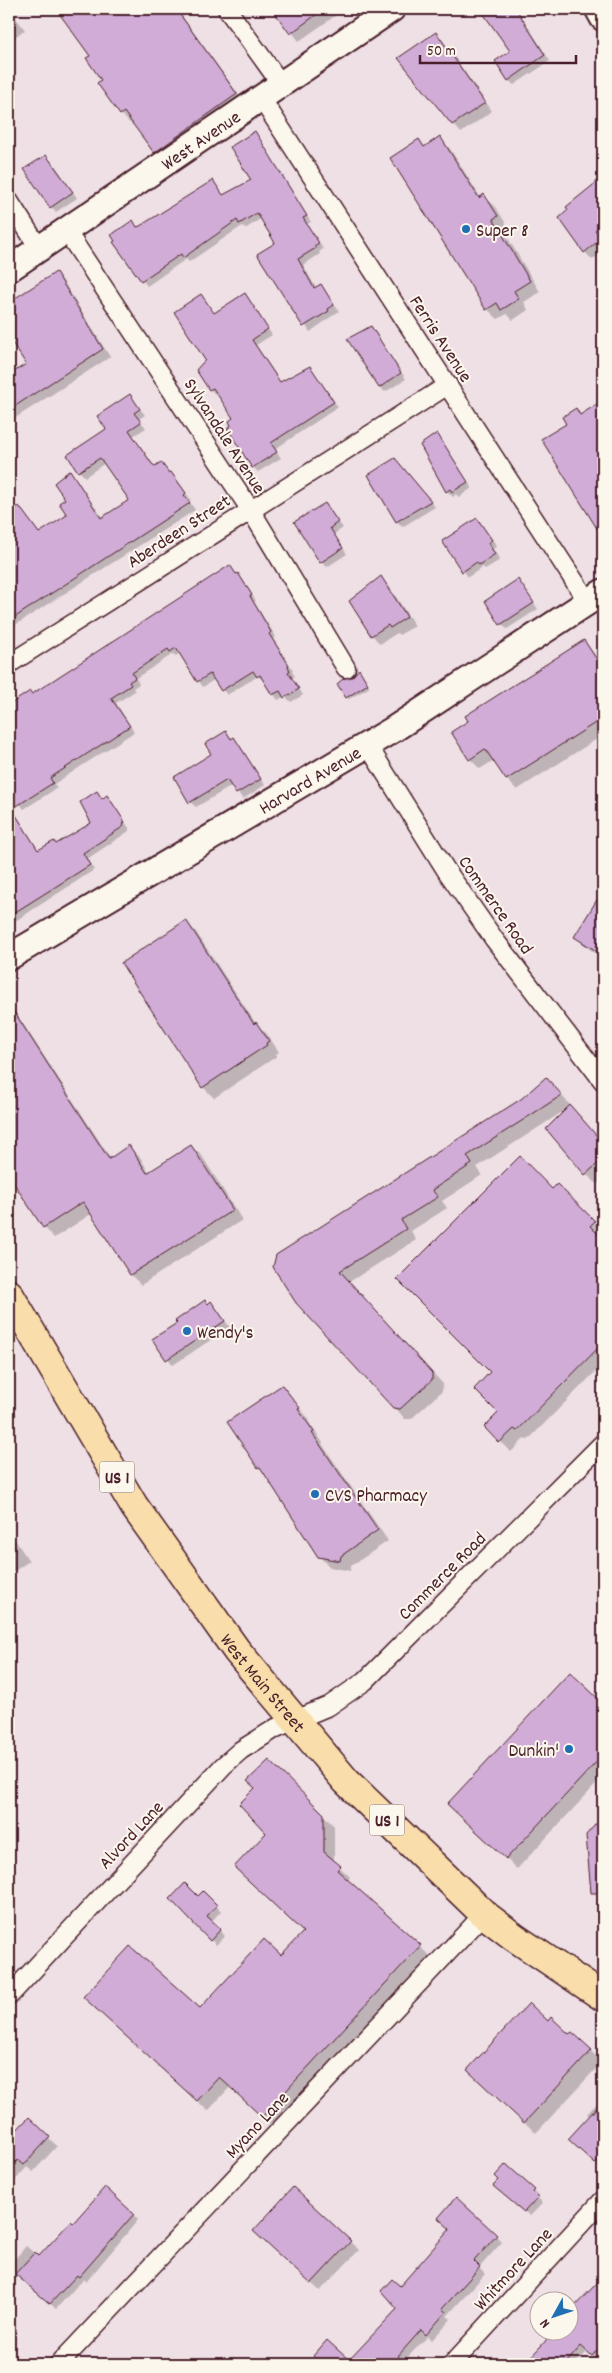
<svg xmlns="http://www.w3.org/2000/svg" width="612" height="2373" viewBox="0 0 612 2373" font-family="Dekko,sans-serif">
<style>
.shadow{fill:#0003}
.building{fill:#d0acd6;stroke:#4a1f2b}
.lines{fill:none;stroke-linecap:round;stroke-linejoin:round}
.street-casing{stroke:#4a1f2b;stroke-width:21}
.secondary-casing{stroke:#4a1f2b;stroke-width:29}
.primary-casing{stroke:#4a1f2b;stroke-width:31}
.street{stroke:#fbf7ec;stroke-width:18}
.secondary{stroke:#fbf7ec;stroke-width:25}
.primary{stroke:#f9deab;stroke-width:28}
.poi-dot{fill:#1f6fb2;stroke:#fbf7ec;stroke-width:2}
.labels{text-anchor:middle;stroke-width:4;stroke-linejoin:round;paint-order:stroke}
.shield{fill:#fbf7ec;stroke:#7f6065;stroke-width:1}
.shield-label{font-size:18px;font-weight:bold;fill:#4a1f2b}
.street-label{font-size:19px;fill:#4a1f2b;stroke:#fbf7ec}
.poi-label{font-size:19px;fill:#4a1f2b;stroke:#fbf7ec;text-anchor:start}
</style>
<rect width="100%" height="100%" fill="#eee0e5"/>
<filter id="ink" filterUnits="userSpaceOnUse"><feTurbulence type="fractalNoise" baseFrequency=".02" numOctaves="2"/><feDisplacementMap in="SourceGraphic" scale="10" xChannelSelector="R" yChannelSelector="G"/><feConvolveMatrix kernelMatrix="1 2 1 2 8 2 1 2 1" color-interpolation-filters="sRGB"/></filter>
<g filter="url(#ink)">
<!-- shadow -->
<g class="shadow">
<polygon points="9,9 25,30 9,41"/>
<polygon points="58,9 177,9 246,105 165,163 155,152 134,123 132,125 121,114 92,56"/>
<polygon points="274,9 345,9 299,41"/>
<polygon points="482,9 517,9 550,61 514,85 508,80 512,51"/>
<polygon points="436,33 444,42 492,111 461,133 399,58"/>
<polygon points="254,132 311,222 307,224 323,249 319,252 320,254 303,265 316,288 320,285 339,311 310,332 259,255 277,243 262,218 245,229 242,226 189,262 186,259 147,286 115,243 133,222 138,228 213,182 224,196 252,180"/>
<polygon points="440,138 450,149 481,198 484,196 495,206 508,227 503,230 540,292 524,302 528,310 513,320 507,314 498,319 487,309 419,141 425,147"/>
<polygon points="46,156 55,165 77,198 56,212 51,207"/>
<polygon points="600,180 603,183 603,251 592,260 585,252"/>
<polygon points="56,273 63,281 110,357 9,422 9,377 28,364 9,336 9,304"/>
<polygon points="245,295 272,335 256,345 281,383 310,367 338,407 275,449 281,458 258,472 253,467 233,426 235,418 218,393 215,394 210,389 198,370 207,361 206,301 215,314"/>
<polygon points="371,328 406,379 385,392 380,387"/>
<polygon points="130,396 145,415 139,419 146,428 133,436 154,466 161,463 177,480 191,500 189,501 195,510 9,629 9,516 20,509 40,534 69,516 67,499 70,472 103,518 131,500 105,463 85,477 79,471"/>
<polygon points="603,401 603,534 600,531 568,424 575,409 581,415"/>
<polygon points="437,435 472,488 459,497 456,494 453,497 447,491 421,445"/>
<polygon points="400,465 435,507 402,527 397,521"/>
<polygon points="9,468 15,476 9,480"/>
<polygon points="325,504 343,528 334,534 347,554 327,567 321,562"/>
<polygon points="477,519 497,546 493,549 500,560 485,569 483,567 468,577 443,542"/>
<polygon points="237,575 243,580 256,601 254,602 276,637 273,639 293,670 292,672 295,676 292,678 303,695 291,702 285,696 278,700 264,681 258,676 227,695 215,679 203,687 180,653 176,656 173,654 136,678 139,684 133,688 135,691 116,703 134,732 54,784 57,788 24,809 9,789 9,709"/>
<polygon points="381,578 389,586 415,626 399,635 397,633 380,644 372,635 350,601"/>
<polygon points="518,581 538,609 507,629 501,624"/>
<polygon points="584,641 603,665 603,735 517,790 507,780 494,760 480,769 470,759"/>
<polygon points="361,673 370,687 349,699 347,697 353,678"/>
<polygon points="226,733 239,744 265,785 243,799 232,786 196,807 190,802"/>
<polygon points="97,793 103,800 107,797 112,802 129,828 129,831 87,859 94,870 9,925 9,806 14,811 39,851 56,845 93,823"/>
<polygon points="601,896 603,898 603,958 585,946 576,936"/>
<polygon points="186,922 196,932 256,1024 267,1034 279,1052 276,1054 277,1056 214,1098 203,1087"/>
<polygon points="10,1008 20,1019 111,1159 129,1147 140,1157 149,1173 191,1146 202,1156 242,1220 141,1285 131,1275 91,1214 54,1238 44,1227 9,1174"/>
<polygon points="556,1089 603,1143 603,1179 597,1184 586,1174 567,1109 477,1167 482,1175 442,1201 447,1208 411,1231 416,1240 349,1282 443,1384 442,1391 411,1419 405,1419 275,1267"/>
<polygon points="558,1185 603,1231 600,1237 603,1241 603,1364 528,1440 525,1438 511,1452 486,1427 500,1413 492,1372 552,1191"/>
<polygon points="211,1303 230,1327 173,1365 154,1339"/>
<polygon points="281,1387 309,1419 308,1421 323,1443 322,1444 388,1541 351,1566 350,1571 330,1567 319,1556 266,1474 259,1467"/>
<polygon points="9,1531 29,1561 13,1572 12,1570 9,1572"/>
<polygon points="570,1674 603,1705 603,1777 517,1869 459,1815"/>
<polygon points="269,1761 334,1826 334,1862 350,1877 347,1881 431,1957 273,2127 230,2087 208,2111 96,2008 200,2010 281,1957 305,1932 268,1833 256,1788"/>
<polygon points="603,1818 603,1883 591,1871 587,1835"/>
<polygon points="203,1892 221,1911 211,1922 225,1936 216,1945 171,1899 198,1897"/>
<polygon points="548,2023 569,2036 572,2033 602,2062 536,2133 479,2080"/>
<polygon points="603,2097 603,2170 578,2147 590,2117 587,2114"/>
<polygon points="29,2119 57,2146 33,2172 27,2167 9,2187 9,2140"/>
<polygon points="506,2166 539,2196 538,2198 543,2203 530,2216 500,2191"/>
<polygon points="133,2214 138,2220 86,2282 83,2279 56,2309 9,2266 26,2246 39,2257 73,2225"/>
<polygon points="496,2236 502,2242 479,2268 485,2274 447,2316 451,2319 432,2340 428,2336 401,2364 322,2364 315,2356 349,2361 399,2309 400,2287"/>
<polygon points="263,2239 350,2242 359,2250 320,2291"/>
<polygon points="603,2278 603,2354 597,2360 588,2351 575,2364 526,2364 557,2330 570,2330 570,2313"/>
<polygon points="9,2356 14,2361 11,2364 9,2364"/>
</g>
<!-- building -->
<g class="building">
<polygon points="56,9 176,9 237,94 154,153 124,112 120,115 97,83 101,80 86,58 90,56"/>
<polygon points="272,9 324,9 290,34"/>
<polygon points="480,9 516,9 545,55 508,81 495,61 510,51"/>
<polygon points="436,32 485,103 452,125 398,58"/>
<polygon points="255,131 307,216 303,218 319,243 314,246 316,248 298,259 314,288 321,284 334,305 328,309 329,311 303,327 257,254 275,243 257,213 239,224 237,220 183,258 181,254 141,281 113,242 115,241 111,235 133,220 137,227 140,226 213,180 223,195 251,180 230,147"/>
<polygon points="440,136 479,198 484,194 498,216 493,219 530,281 514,291 519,299 501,310 497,303 486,310 390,158 419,139 424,147"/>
<polygon points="46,155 73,192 50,208 24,169"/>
<polygon points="603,177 603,223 595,230 602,238 584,253 559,218 568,210 566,207"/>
<polygon points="56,272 103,349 9,410 9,375 26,364 9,338 9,302"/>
<polygon points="245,293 268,329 252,340 280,382 310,366 334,402 271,443 277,452 252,468 227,428 231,426 229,421 233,418 213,388 209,390 196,370 205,360 174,312 201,294 214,313"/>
<polygon points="371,326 401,373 379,388 347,339"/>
<polygon points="130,394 140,409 134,413 141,422 129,430 152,464 155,466 161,462 169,473 171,472 186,493 184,495 190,503 9,621 9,513 19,506 39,533 67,515 59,503 65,499 54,483 70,470 101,518 129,500 100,458 78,472 67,455 106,429 97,416"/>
<polygon points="603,400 603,538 541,439 566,424 562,417 576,408 580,415"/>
<polygon points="437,433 468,482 452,492 450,489 446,492 420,445"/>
<polygon points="395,458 431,501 396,522 368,475"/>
<polygon points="325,503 338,522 330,528 343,548 320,563 294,522"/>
<polygon points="477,518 492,540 488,543 495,554 479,565 477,562 462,572 442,541"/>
<polygon points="230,565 236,574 238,573 252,595 250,596 271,632 269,634 289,665 288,666 290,671 288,672 299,689 284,698 280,691 272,695 260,675 257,677 253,671 221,691 210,674 197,682 176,648 170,652 168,649 132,673 135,678 129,682 131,685 111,698 130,726 50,778 53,783 12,809 38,850 54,841 56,844 91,823 80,802 97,791 102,799 107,795 125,822 123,824 124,826 83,853 90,865 9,916 9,705 30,691 32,694"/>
<polygon points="381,576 407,617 390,628 388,625 371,636 349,601"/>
<polygon points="518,579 534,603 500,625 485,601"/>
<polygon points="584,640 603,669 603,718 506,780 485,749 469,760 451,732 468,721 465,716"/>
<polygon points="359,669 368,684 346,698 337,684 344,678 352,677"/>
<polygon points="226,731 231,739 234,737 261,779 236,794 227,780 189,803 174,777 211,754 205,744"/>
<polygon points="603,890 603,955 574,937"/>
<polygon points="186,920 254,1024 256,1022 269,1041 266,1043 267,1045 202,1088 121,963"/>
<polygon points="9,1004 109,1159 129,1145 147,1173 191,1145 233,1210 130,1275 83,1202 43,1228 9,1176"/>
<polygon points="546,1077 562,1095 467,1156 472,1164 432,1190 438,1197 401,1220 406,1229 340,1271 432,1373 432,1380 400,1409 393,1408 296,1303 273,1267 276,1255 521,1099"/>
<polygon points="570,1105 603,1143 603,1159 585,1175 546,1129"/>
<polygon points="520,1156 552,1189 557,1184 595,1221 590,1226 603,1239 603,1343 517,1431 514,1429 499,1443 484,1427 498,1413 474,1389 490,1372 397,1279"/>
<polygon points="205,1300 208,1304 211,1301 225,1321 166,1360 152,1339 177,1323 175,1321"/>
<polygon points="282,1385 300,1408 298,1409 314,1432 312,1433 378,1530 341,1556 340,1561 318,1557 260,1467 258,1468 227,1422"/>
<polygon points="570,1672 603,1703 603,1755 506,1859 447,1804"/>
<polygon points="269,1760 324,1814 324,1852 341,1866 337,1870 421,1945 262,2117 219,2077 197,2101 83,1997 130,1946 200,2008 264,1939 281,1955 303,1932 234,1867 266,1833 239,1804 255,1788 247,1781"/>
<polygon points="603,1816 603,1893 591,1893 586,1835"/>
<polygon points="185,1883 198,1896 203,1891 217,1905 207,1916 221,1929 210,1941 170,1899"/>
<polygon points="529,2003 548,2021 551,2017 569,2034 572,2032 592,2050 524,2123 467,2070"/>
<polygon points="603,2101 603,2156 595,2164 568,2139"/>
<polygon points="29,2117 50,2137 24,2165 18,2160 9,2170 9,2138"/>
<polygon points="506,2164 535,2190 533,2192 538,2197 524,2212 493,2186 499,2180 495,2176"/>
<polygon points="105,2187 134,2214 79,2277 77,2275 50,2304 15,2274 35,2252 39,2256 71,2221 73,2223"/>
<polygon points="293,2187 351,2241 311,2284 253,2231"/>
<polygon points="456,2197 497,2235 474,2261 480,2267 442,2309 446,2312 426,2335 421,2330 398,2356 407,2364 322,2364 313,2356 327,2340 349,2360 397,2309 381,2291 392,2279 400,2286 450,2229 438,2218"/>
<polygon points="603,2277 603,2343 592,2356 581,2346 565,2364 524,2364 556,2330 570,2330 570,2311"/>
</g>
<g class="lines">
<!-- street casing -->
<g class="street-casing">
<g id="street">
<polyline points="227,9 281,84"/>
<polyline points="261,98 588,602"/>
<polyline points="9,201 39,248"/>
<polyline points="65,229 250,509 346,668"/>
<polyline points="9,664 448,385"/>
<polyline points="367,744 446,870 494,939 603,1081"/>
<polyline points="9,1996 223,1766 241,1750 276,1728 329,1706 365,1681 603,1443"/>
<polyline points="59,2364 484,1914"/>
<polyline points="452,2364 603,2200"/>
</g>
</g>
<!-- secondary casing -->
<g class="secondary-casing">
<g id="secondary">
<polyline points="598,9 603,18"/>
<path id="s1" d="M9 269 392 9"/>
<path id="s2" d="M9 957 394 729 603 592"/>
</g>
</g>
<!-- primary casing -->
<g class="primary-casing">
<g id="primary">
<path id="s3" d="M9 1294 134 1506 237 1651 346 1781 484 1914 514 1937 603 1997"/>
</g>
</g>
<!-- street -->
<use href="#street" class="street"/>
<!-- secondary -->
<use href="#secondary" class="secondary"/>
<!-- primary -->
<use href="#primary" class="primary"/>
</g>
</g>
<!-- markers -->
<g class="poi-dot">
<circle cx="466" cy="229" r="5"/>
<circle cx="187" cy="1331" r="5"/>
<circle cx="315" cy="1494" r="5"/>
<circle cx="569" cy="1749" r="5"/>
</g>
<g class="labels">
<!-- shield labels -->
<g class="shield">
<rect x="99.5" y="1461.5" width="35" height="31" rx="4"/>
<rect x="369.5" y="1804.5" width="35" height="31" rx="4"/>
</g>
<g class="shield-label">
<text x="117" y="1483">US 1</text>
<text x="387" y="1826">US 1</text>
</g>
<!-- street labels -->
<g class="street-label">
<text dy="7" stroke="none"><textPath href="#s1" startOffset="231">West Avenue</textPath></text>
<text transform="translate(442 338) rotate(57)" y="7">Ferris Avenue</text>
<text transform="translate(226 435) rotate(57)" y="7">Sylvandale Avenue</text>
<text transform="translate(178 530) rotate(-33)" y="7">Aberdeen Street</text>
<text dy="7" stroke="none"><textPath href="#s2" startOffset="349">Harvard Avenue</textPath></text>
<text transform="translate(497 904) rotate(55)" y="7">Commerce Road</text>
<text transform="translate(441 1575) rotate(-45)" y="7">Commerce Road</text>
<text dy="7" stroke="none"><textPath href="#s3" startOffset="465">West Main Street</textPath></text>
<text transform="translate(130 1834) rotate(-47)" y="7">Alvord Lane</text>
<text transform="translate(256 2124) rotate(-47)" y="7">Myano Lane</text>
<text transform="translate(512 2268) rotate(-47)" y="7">Whitmore Lane</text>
</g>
<!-- poi labels -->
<g class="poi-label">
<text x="476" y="236">Super 8</text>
<text x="197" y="1338">Wendy's</text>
<text x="325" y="1501">CVS Pharmacy</text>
<text x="559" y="1756" text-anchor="end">Dunkin'</text>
</g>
</g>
<!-- margin -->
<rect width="612" height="2373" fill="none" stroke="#fbf7ec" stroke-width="30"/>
<rect x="15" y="15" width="582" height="2343" fill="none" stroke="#4a1f2b" stroke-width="2" filter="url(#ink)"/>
<!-- north arrow -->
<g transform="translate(554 2316) rotate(230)"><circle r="24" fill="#fbf7ec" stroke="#b4a19f"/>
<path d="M0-4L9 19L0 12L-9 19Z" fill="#1f6fb2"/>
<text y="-8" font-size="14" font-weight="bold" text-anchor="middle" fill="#4a1f2b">N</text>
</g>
<!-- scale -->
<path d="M420 55v8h156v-8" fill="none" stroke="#4a1f2b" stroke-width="2.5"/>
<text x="427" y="55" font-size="15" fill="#4a1f2b" stroke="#fbf7ec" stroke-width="4" paint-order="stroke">50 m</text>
</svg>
